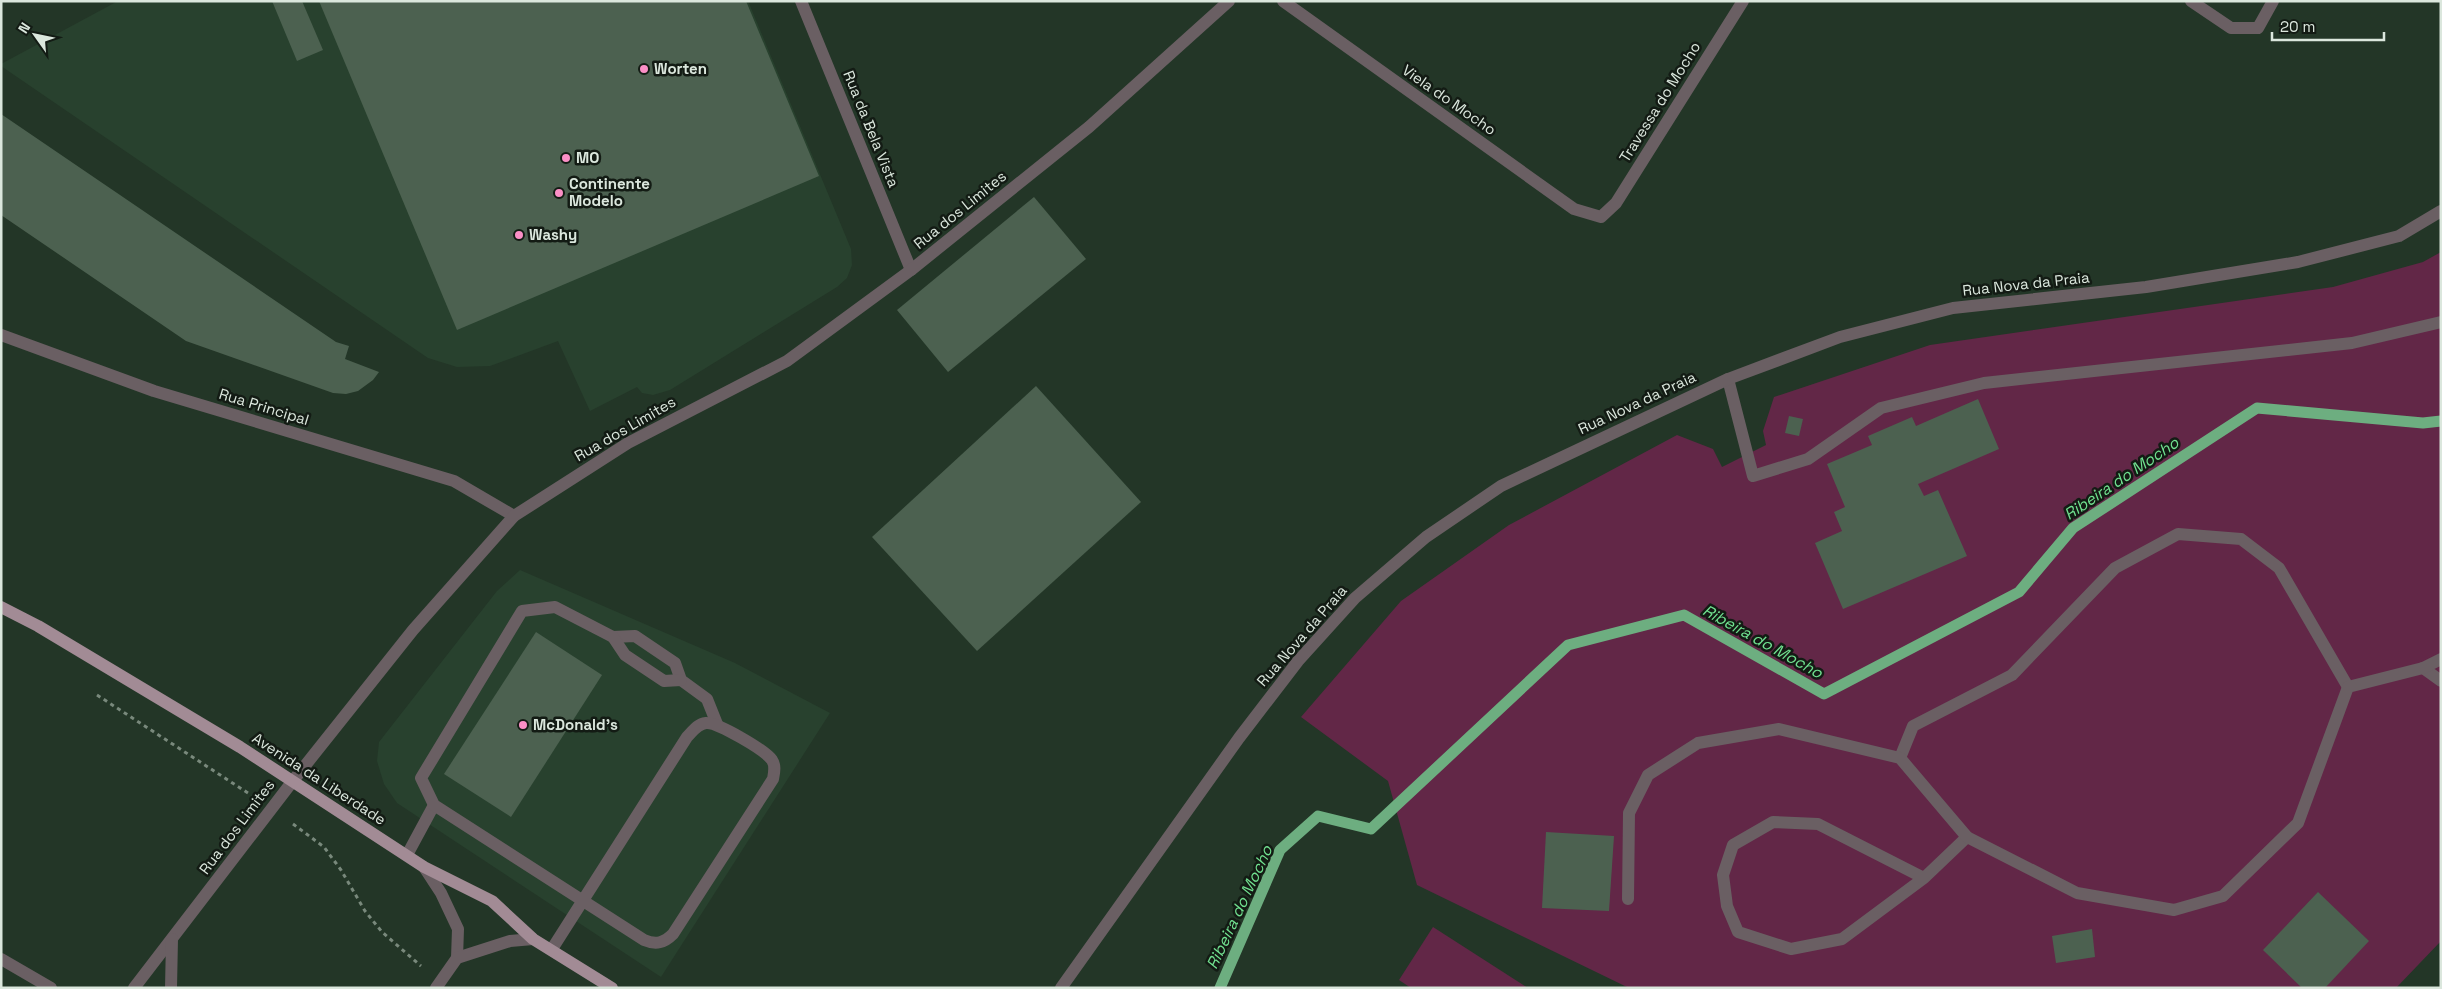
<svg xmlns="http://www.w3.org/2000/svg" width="2442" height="989" viewBox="0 0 2442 989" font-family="'Space Grotesk',sans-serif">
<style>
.built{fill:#28412e}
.green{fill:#622747}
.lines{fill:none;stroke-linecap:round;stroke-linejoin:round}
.stream{stroke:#6dae80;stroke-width:11}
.building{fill:#4c6150}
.path{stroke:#79897c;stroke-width:3;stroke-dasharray:4 4;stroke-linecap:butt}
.minor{stroke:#6a5f63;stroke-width:12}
.major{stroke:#a28b95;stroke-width:12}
.poi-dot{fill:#fb8fc6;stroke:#131b14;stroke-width:2}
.labels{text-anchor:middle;stroke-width:5;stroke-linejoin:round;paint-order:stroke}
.poi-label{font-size:15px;font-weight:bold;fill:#dbe7dd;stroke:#131b14;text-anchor:start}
.street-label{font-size:15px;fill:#dbe7dd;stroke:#131b14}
.water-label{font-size:16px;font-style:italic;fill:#71e190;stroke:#131b14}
</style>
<rect width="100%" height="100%" fill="#233627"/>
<!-- built -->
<g class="built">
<polygon points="118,1 748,1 851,249 852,265 847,278 837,287 670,390 653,395 642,393 637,387 590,411 558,341 490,366 457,367 428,358 1,66 1,64"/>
<polygon points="520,570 735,663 830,713 661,977 397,803 384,784 377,761 379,742 497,591"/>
</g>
<!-- green -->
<g class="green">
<polygon points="2441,252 2441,941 2396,988 1629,988 1417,885 1388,781 1301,717 1401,601 1509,525 1677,435 1713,449 1722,467 1766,445 1763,431 1774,397 1930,345 2333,287 2423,262"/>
<polygon points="1433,927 1528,988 1411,988 1399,980"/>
</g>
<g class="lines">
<!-- stream -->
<polyline class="stream" points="1220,988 1280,850 1318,816 1371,829 1568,645 1684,615 1824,694 2019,592 2073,528 2257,408 2423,423 2441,421"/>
</g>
<!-- building -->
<g class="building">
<polygon points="272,1 302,1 323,50 297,61"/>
<polygon points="319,1 746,1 819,176 457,330"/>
<polygon points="1,114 336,342 349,346 345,359 379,372 373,380 358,391 346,394 333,393 186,341 1,215"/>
<polygon points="1034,197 1086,259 948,372 897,310"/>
<polygon points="1036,386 1141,502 977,651 872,537"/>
<polygon points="1978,399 1999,449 1918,484 1924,496 1938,490 1967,556 1843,609 1815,543 1842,531 1834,512 1845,507 1827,464 1872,445 1868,436 1912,417 1916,426"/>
<polygon points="1789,416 1803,419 1799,436 1785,433"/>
<polygon points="536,632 602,675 511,817 444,774"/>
<polygon points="1546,832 1614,836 1609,911 1542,908"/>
<polygon points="2318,892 2369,941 2325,988 2302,988 2263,950"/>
<polygon points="2092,929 2095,957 2056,963 2052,936"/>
</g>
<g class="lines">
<!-- path -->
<g class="path">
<polyline points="97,695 251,795"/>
<polyline points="293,824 324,847 341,870 365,911 382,932 421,966"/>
</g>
<!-- minor -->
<g class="minor">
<polyline points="801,1 911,270"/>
<polyline points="1283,1 1574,209 1601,217 1616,203 1743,1"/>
<polyline points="2191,1 2231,28 2258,28 2273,1"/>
<polyline points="1,335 154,391 454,481 514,516"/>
<polyline points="1728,379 1753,476 1808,459 1881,408 1984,383 2352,343 2441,322"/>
<polyline points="613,637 635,636 675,663 681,680 707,699 717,724"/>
<polyline points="2423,668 2441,681"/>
<polyline points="1900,758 1913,726 2012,675 2115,568 2178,534 2241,539 2279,568 2348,687"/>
<polyline points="407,855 434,805"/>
<polyline points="424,867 441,893 458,929 457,958"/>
<polyline points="1924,878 1842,939 1791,949 1738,932 1727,906 1723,875 1733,845 1773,822 1818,824 1924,878 1967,837"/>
<polyline points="1628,899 1629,813 1648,775 1698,743 1779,729 1900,758 1967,837 2077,893 2174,910 2223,896 2298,823 2348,687 2423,668 2441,659"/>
<path d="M552 949 687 737C693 731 697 724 706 723 717 722 765 750 772 760 776 766 774 773 773 779L673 934C664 943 656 945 644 940L434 805 421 778 522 611 555 607 613 637 625 655 664 681 681 680"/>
<polyline points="1,959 51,988"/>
<polyline points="134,988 292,782 413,630 514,516 628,443 787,361 911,270 1089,127 1229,1"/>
<polyline points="171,988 172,939"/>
<polyline points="436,988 457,958 510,941 533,939"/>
<polyline points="1061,988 1239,738 1298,661 1355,598 1426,537 1501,486 1728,379 1840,337 1953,308 2146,287 2298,262 2399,236 2441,211"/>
</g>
<!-- major -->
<polyline class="major" points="1,607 38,626 240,747 424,867 492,901 533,939 612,988"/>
</g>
<!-- markers -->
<g class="poi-dot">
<circle cx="644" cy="69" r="5"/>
<circle cx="566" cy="158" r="5"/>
<circle cx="559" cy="193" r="5"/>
<circle cx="519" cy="235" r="5"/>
<circle cx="523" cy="725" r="5"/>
</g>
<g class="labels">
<!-- poi labels -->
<g class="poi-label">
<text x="654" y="74">Worten</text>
<text x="576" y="163">MO</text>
<text x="569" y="189">Continente<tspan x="569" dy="17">Modelo</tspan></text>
<text x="529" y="240">Washy</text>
<text x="533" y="730">McDonald's</text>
</g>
<!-- street labels -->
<g class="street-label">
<text transform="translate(1449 100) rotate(35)" y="5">Viela do Mocho</text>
<text transform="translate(1660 102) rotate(-58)" y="5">Travessa do Mocho</text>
<text transform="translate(871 129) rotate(68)" y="5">Rua da Bela Vista</text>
<text transform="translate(960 210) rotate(-39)" y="5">Rua dos Limites</text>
<text transform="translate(2026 284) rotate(-6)" y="5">Rua Nova da Praia</text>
<text transform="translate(1637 403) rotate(-25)" y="5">Rua Nova da Praia</text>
<text transform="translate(264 407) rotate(17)" y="5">Rua Principal</text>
<text transform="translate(625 429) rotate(-30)" y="5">Rua dos Limites</text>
<text transform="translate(1302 636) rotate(-49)" y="5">Rua Nova da Praia</text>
<text transform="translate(319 779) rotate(33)" y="5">Avenida da Liberdade</text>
<text transform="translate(237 827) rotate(-53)" y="5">Rua dos Limites</text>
</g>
<!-- water labels -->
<g class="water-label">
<text transform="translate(2121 478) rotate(-34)" y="6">Ribeira do Mocho</text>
<text transform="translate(1763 641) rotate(29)" y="6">Ribeira do Mocho</text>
<text transform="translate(1239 907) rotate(-65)" y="6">Ribeira do Mocho</text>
</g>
</g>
<!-- border -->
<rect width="2442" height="989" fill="none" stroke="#dbe7dd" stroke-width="5"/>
<!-- north arrow -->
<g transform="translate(35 35) rotate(303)" stroke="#131b14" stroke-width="4" paint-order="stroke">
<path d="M0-4L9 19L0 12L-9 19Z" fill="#dbe7dd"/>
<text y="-8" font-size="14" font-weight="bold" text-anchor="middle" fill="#dbe7dd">N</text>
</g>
<!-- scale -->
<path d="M2272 32v8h112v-8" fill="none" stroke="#dbe7dd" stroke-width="2.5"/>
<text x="2280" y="32" font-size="15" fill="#dbe7dd" stroke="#131b14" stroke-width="4" paint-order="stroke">20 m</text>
</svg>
